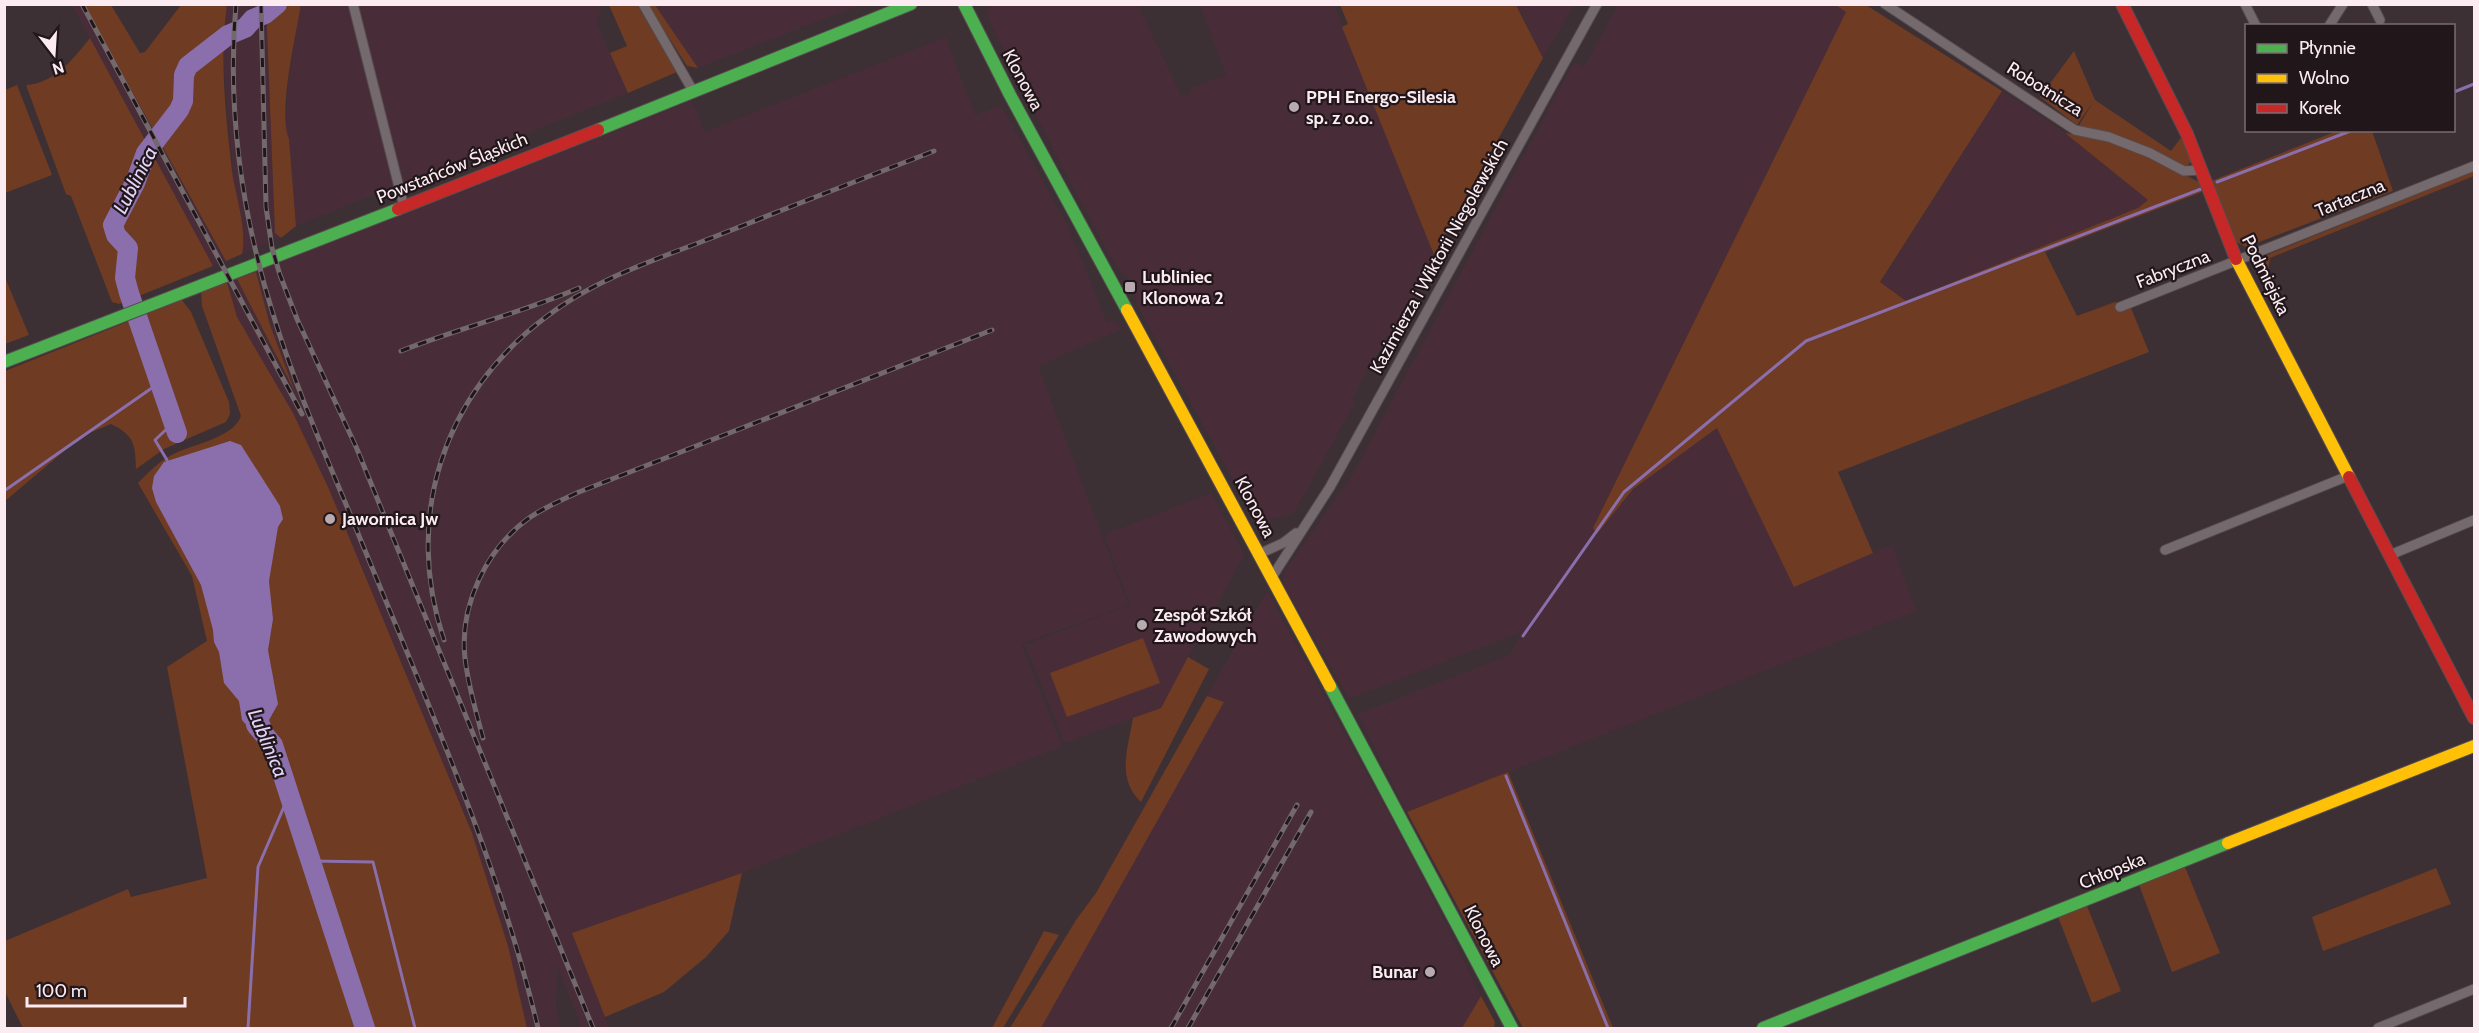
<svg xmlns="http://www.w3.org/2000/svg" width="2479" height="1033" viewBox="0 0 2479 1033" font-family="Cabin,sans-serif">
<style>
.built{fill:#482d38}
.green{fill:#6f3b23}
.water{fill:#8a6fac}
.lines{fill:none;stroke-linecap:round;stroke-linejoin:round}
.stream{stroke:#8a6fac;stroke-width:3}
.river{stroke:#8a6fac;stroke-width:20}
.street-casing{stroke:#564c50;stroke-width:11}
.fast-casing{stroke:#564c50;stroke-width:14}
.slow-casing{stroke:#564c50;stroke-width:14}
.jam-casing{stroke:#564c50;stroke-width:14}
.street{stroke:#746a6e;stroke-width:9}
.fast{stroke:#4caf50;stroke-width:12}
.slow{stroke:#ffc107;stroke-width:12}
.jam{stroke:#c62828;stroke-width:12}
.rail-casing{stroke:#73696c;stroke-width:5}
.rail{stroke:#21171a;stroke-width:3;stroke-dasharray:9;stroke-linecap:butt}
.poi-dot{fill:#b9aab0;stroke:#21171a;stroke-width:2}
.labels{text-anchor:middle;stroke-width:4.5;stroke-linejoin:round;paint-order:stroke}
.street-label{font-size:18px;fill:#fcecf2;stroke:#21171a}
.poi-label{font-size:18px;font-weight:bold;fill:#fcecf2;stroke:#21171a;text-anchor:start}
.water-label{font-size:20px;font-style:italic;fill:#e3d4fa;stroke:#21171a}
</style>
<rect width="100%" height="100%" fill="#3c3034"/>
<!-- built -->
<g class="built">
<polygon points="348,4 597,5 601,14 596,22 628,93 296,226 289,139 285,130 288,86 300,5"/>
<polygon points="1836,4 1847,11 1593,528 1598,534 1633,489 1718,427 1794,586 1892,545 1916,611 1407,812 1358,714 1510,655 1521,632 1349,699 1282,582 1284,572 1352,476 1574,62 1584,67 1618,5"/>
<polygon points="72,5 84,5 226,261 213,266"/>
<polygon points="227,5 266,5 275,233 281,238 242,254 243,234 233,173 225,89 223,31"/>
<polygon points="655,5 860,5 698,68"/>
<polygon points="990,5 1138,5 1182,97 1191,93 1190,88 1226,75 1200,5 1334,5 1436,261 1392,336 1387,336 1352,398 1354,404 1294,513 1257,523 1137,305 1136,296 1126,277 1114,263 1058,159 986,14"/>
<polygon points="1516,5 1574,5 1543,58 1525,21"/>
<polygon points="946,37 975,115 1001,105 1067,224 1107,323 1113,321 1119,324 1122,329 1038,366 1128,605 1021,644 1062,746 742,873 573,933 609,1028 582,1028 558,968 556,1005 560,1028 527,1028 472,833 329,489 293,413 237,317 227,282 237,279 292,387 270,325 256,272 692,101 705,132"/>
<polygon points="2002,91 2065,133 2148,200 2138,208 1907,301 1880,283"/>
<polygon points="1211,493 1244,555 1161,708 1065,743 1025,645 1130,605 1104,535"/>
<polygon points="1267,591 1418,868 1481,996 1462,1028 1041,1028 1224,702 1207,696"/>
</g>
<!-- green -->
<g class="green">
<path d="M84 5H111L140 53 145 52 181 5H227C219 59 226 117 232 171 236 198 247 228 242 254L226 261Z"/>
<path d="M266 5H300V10C295 40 278 112 289 139L296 226 281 238 275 233Z"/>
<polygon points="609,5 637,5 677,72 628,93 610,53 627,46"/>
<polygon points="648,5 655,5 698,68 687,66"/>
<polygon points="1340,5 1516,5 1543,58 1434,255 1342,27 1348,24"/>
<polygon points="1836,5 1866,5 2002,91 1880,282 1906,301 2138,208 2148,200 2065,133 2109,141 2140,153 2201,183 2202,192 2045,252 2077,316 2115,302 2131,308 2149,352 1838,472 1873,553 1794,587 1717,428 1633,489 1597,534 1593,528 1846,12"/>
<path d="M90 38 213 266 119 304 112 302 73 201 71 196 66 194 26 85C54 84 74 58 90 38Z"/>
<polygon points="2074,51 2095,100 2171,151 2183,135 2192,161 2185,167 2154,150 2110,132 2078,127 2093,102 2077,125 2040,97"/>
<polygon points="17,85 52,175 5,193 5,90"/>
<polygon points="2337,131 2372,131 2393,191 2246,247 2236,242 2211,181"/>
<polygon points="2474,171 2474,176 2270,258 2267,276 2265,277 2257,259"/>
<polygon points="256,272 270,325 295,392 237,279"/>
<polygon points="4,275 29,335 5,344 4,344"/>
<path d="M227 282 237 317 293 413 329 489 472 833 508 946 527 1028H23L5 992V941L128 889 131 897 207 878 167 667 207 641 192 576 138 483C148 473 157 463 170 456 190 444 233 439 241 416L202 306 201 292Z"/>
<path d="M182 300 191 312 229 402 230 414 226 422 164 449 136 469C135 444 135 436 111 424L82 436 5 501V371Z"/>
<polygon points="1143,638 1160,683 1067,717 1050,673"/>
<path d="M1188 657 1209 669 1141 802C1116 779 1128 748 1133 718L1161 708Z"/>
<polygon points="1207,696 1224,702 1041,1028 1010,1028 1076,920 1096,893"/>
<polygon points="1508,772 1613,1028 1523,1028 1407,812"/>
<polygon points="2185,867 2220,953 2172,972 2139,885"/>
<polygon points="2436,868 2451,904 2323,951 2312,917"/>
<polygon points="742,873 729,931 706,957 664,992 605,1017 572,933"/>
<polygon points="2087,906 2121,991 2092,1003 2058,917"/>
<polygon points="1044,931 1059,935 1003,1028 992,1028"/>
<polygon points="1481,996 1495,1022 1494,1028 1462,1028"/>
</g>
<!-- water -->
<polygon class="water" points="230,441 241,445 280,506 283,519 278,527 269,581 273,619 268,650 278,704 269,720 277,739 273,745 269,745 263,738 253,733 242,720 239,701 224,683 219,652 214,642 213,630 201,585 156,502 152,488 154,476 164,462"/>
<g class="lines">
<!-- stream -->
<g class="stream">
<polyline points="2454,92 2474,84"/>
<polyline points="2217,182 2353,130"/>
<polyline points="167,460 155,440 173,423"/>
<polyline points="4,491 159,383"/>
<polyline points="1523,636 1624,492 1806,341 2201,189"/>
<polyline points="1506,776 1608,1028"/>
<polyline points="311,861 373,862 415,1028"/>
<polyline points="248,1028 258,867 289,795"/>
</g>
<!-- river -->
<g class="river">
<polyline points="177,433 129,293 125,278 128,248 116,235 113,225 135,183 146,153 179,110 183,101 184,75 188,66 228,35 245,28 253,19 265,14 277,4"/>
<polyline points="256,725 273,745 365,1028"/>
</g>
<!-- street casing -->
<g class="street-casing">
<g id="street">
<polyline points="353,4 404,207"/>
<polyline points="643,4 693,91"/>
<polyline points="1885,4 2075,130 2109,137 2150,153 2184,171 2201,170"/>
<polyline points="2245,4 2256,26"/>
<polyline points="2372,4 2380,20"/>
<polyline points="2329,26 2343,4"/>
<polyline points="2120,307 2474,166"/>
<polyline points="2165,550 2348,476"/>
<polyline points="1259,554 1283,543 1296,533"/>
<polyline points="2390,555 2474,520"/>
<polyline points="1272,577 1330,487 1597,4"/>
<polyline points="2378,1028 2474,989"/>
</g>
</g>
<!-- fast casing -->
<g class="fast-casing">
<g id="fast">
<polyline points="964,4 1010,95 1127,310"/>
<polyline points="598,130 911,4"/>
<polyline points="4,362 398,209"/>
<polyline points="1330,686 1512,1028"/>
<polyline points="1763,1028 2228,843"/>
</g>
</g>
<!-- slow casing -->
<g class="slow-casing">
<g id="slow">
<polyline points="2236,259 2349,477"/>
<polyline points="1127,310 1330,686"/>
<polyline points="2228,843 2474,746"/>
</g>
</g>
<!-- jam casing -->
<g class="jam-casing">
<g id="jam">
<polyline points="2122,4 2187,134 2236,259"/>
<polyline points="398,209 598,130"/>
<polyline points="2349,477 2474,718"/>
</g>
</g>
<!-- street -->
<use href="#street" class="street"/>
<!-- fast -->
<use href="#fast" class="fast"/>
<!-- slow -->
<use href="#slow" class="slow"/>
<!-- jam -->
<use href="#jam" class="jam"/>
<!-- rail casing -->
<g class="rail-casing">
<g id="rail">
<polyline points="82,4 302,414"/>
<path d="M236 4C227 108 242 215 273 314 295 386 326 456 355 526 422 691 497 855 538 1028"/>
<polyline points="261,4 266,207 272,248 280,275 297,319 357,449 593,1028"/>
<path d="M401 351C460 328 521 313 579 288"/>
<path d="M444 640C403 518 443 394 546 317 595 279 657 259 714 237 787 208 861 179 934 151"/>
<path d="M483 738C476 712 468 685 465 658 459 605 487 548 529 518 545 507 562 500 579 492L992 330"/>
<polyline points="1171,1028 1297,805"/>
<polyline points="1188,1028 1311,812"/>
</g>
</g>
<!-- rail -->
<use href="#rail" class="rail"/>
</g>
<!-- markers -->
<g class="poi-dot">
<circle cx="1294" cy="107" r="6"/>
<rect x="1124" y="281" width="12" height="12" rx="3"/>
<circle cx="330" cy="519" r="6"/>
<circle cx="1142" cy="625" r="6"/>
<circle cx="1430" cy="972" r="6"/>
</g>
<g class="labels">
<!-- street labels -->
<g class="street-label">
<text transform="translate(1023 80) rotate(62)" y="6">Klonowa</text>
<text transform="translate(2045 89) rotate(32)" y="6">Robotnicza</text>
<text transform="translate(452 168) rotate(-22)" y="6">Powstańców Śląskich</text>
<text transform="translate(2350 198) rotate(-22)" y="6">Tartaczna</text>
<text transform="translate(1439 256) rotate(-61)" y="6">Kazimierza i Wiktorii Niegolewskich</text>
<text transform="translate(2173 269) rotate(-21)" y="6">Fabryczna</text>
<text transform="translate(2266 275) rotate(64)" y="6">Podmiejska</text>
<text transform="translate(1255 507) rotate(62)" y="6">Klonowa</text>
<text transform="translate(2112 871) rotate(-22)" y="6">Chłopska</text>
<text transform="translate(1484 936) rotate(63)" y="6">Klonowa</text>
</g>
<!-- poi labels -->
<g class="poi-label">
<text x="1306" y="103">PPH Energo-Silesia<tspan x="1306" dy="21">sp. z o.o.</tspan></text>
<text x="1142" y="283">Lubliniec<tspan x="1142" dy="21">Klonowa 2</tspan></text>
<text x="342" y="525">Jawornica Jw</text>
<text x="1154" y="621">Zespół Szkół<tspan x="1154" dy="21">Zawodowych</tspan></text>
<text x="1418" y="978" text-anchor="end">Bunar</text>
</g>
<!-- water labels -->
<g class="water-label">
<text transform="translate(135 180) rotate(-63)" y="7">Lublinica</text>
<text transform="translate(268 743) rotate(67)" y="7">Lublinica</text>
</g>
</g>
<!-- border -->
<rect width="2479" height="1033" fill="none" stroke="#fcecf2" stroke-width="12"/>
<!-- legend -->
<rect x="2245" y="24" width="210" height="108" fill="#21171a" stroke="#796c70" stroke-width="1.5"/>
<rect x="2257" y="44" width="30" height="9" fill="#4caf50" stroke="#796c70" stroke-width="1.5"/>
<text x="2299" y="54" font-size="18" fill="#fcecf2">Płynnie</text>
<rect x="2257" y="74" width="30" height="9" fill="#ffc107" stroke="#796c70" stroke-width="1.5"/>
<text x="2299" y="84" font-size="18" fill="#fcecf2">Wolno</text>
<rect x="2257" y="104" width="30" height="9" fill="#c62828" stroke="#796c70" stroke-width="1.5"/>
<text x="2299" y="114" font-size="18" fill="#fcecf2">Korek</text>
<!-- north arrow -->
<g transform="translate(54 54) rotate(163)" stroke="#21171a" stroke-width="4.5" paint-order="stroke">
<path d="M0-4.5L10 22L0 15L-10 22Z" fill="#fcecf2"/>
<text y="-9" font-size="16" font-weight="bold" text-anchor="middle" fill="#fcecf2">N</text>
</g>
<!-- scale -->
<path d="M27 997v9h158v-9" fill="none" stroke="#fcecf2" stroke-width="3"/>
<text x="36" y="997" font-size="18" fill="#fcecf2" stroke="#21171a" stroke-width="4.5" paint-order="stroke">100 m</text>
</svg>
